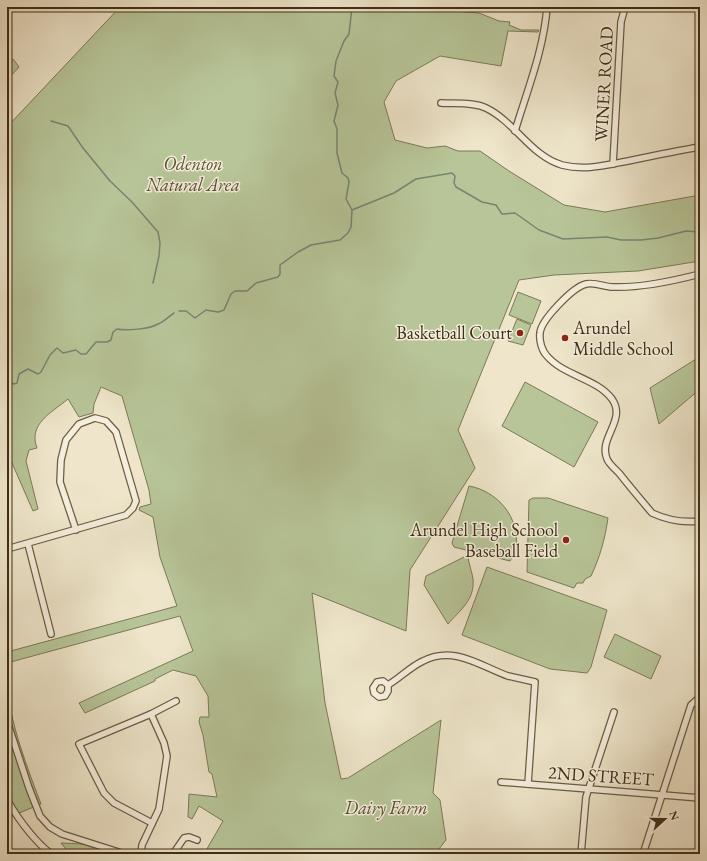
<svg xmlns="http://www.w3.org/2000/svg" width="707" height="861" viewBox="0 0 707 861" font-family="'EB Garamond',serif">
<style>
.green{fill:#b7c598;stroke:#7c7a56}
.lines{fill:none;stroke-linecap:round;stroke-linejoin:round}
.stream{stroke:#758574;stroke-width:1.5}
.street-casing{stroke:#6c5c42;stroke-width:8}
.street{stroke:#f4eedd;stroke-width:5.5}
.poi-dot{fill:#8f2418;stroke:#f4eedd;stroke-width:1.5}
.labels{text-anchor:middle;stroke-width:3;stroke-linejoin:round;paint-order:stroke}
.street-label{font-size:18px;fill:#402e14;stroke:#f4eedd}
.park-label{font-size:18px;font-style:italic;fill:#584c2e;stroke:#f4eedd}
.poi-label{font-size:18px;fill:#402e14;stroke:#f4eedd;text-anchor:end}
</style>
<rect width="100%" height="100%" fill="#eee5ca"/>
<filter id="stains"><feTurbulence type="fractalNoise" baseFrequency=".005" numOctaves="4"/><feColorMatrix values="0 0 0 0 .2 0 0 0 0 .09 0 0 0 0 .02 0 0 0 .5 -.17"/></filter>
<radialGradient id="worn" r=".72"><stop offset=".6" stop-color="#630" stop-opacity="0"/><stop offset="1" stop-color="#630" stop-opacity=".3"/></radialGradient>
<!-- green -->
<g class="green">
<path d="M120 7H454V11L479 13 499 21 510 22 509 25 521 30H539L538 32 508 31 501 66 440 56 396 81 384 102 395 140 427 148 445 146 458 151H480L509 171 564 205 605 212 700 195V261L638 271 554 275 519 280 458 430 475 468 410 570 406 631 312 593 325 703 341 779 348 778 441 720 433 793 440 800 446 840 435 854H204L223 821 199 806 192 819 188 817 189 794 217 797 212 774 209 772 203 735 199 722 200 717H209L208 696 196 676 173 670 155 679V681L85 713 79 703 193 651 180 616 7 663V652L177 606 160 557 153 517 139 510 140 507 151 504 149 490 122 396 101 387 94 404 93 413 79 417 68 399C51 413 28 424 37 448L29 450 26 461 38 509 33 511 9 456H7V127Z"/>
<polygon points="7,59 13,59 19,67 7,80"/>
<polygon points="518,292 541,301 532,324 509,315"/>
<polygon points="517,319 531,325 523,345 508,341"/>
<polygon points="696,359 700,359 700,389 659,424 650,388"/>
<polygon points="525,382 598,422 574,467 502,426"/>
<path d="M469 486C497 491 520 517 516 547 516 551 512 557 510 561L454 547 452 543Z"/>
<path d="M533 498H548L608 518C605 539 600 557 591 576L585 579 583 583H577L574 588 527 572 529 500Z"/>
<path d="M468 555C468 563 472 571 473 579 475 600 460 610 448 624L424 585 426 576Z"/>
<polygon points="487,567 607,610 591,667 587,673 550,669 462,635"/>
<polygon points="615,634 661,656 651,679 604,657"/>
<path d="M7 689C12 728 27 767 41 804L7 818Z"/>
<polygon points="61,843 85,844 117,854 70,854"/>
</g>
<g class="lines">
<!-- stream -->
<g class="stream">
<polyline points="51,121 68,126 83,148 110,181 132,202 158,232 160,243 159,256 153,283"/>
<polyline points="352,210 394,193 416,179 452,173 455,176 454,183 456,187 482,202 496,205 502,214 515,213 539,230 563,239 607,237 621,240 641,240 658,238 686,231 700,232"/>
<polyline points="179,311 186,311 195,318 206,310 218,312 224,310 231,294 235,291 247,291 256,283 278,277 280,274 280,265 298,252 311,245 340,240 348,233 351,227 352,210 346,199 349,182 348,178 342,173 337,153 337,129 334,121 338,105 335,93 338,82 334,76 336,61 344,41 349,34 352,7"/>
<path d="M7 380 14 384 17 383 19 374 28 369 38 374 41 372 50 355 57 348 63 353 76 350 81 354H86L96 342H107L111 340 113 332 117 329C126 331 150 329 158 324 164 322 169 316 174 313"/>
</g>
<!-- street casing -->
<g class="street-casing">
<g id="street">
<path d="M441 103C456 104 473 102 486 108 515 122 531 156 562 165 585 171 606 165 628 161 652 156 676 151 700 147"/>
<path d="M515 131C527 91 544 49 547 7"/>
<polyline points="613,164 621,22 625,7"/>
<path d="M700 274C673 281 642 288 613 287 604 287 596 282 586 284 573 287 541 320 540 333 539 341 542 351 547 356 564 376 596 378 612 399 627 420 598 438 607 459 609 464 615 469 619 473 630 487 641 500 652 513 667 520 683 523 700 521"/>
<polyline points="28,544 51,634"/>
<polyline points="7,549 126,515 133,508 136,501 116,432 106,421 95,418 79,424 66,440 61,460 60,482 76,530"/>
<path d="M388 685V691L385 696 379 697 374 693 373 688 377 682 383 681 388 685C400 678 410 667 423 661 454 645 480 666 508 676 517 678 526 680 535 682L528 784"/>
<polyline points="7,721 29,788 40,816 50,827 62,834 125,854"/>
<polyline points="501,782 700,798"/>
<path d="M7 800C19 820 32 839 51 854"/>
<polyline points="152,823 114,803 104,793 79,744 151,714 176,701"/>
<polyline points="141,854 142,845 159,809 167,756 164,743 151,714"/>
<polyline points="173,854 184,838 189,837 197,840"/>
<polyline points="581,854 586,797 614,712"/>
<polyline points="643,854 691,705 700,697"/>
</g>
</g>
<!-- street -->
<use href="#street" class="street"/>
</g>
<!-- markers -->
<g class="poi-dot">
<circle cx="520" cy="333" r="4"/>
<circle cx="565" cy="338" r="4"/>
<circle cx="566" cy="540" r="4"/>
</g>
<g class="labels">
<!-- street labels -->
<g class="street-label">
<text transform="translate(604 84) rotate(-87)" y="6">WINER ROAD</text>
<text transform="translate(601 776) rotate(4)" y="6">2ND STREET</text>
</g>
<!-- park labels -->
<g class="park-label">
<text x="193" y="170">Odenton<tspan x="193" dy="21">Natural Area</tspan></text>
<text x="386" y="814">Dairy Farm</text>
</g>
<!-- poi labels -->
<g class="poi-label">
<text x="573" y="334" text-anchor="start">Arundel<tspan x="573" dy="21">Middle School</tspan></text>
<text x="512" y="339">Basketball Court</text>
<text x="558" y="536">Arundel High School<tspan x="558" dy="21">Baseball Field</tspan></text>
</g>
</g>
<!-- margin -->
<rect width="707" height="861" fill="none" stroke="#eee5ca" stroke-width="24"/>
<rect x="8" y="8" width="691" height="845" fill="none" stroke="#402e14" stroke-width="2"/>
<rect x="12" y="12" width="683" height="837" fill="none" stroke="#402e14"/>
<!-- north arrow -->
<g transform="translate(665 819) rotate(69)" stroke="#f4eedd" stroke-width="3" paint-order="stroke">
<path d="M0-3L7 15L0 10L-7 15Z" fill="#402e14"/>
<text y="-6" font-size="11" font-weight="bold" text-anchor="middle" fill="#402e14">N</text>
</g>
<rect width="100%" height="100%" filter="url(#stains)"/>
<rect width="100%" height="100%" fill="url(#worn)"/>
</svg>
